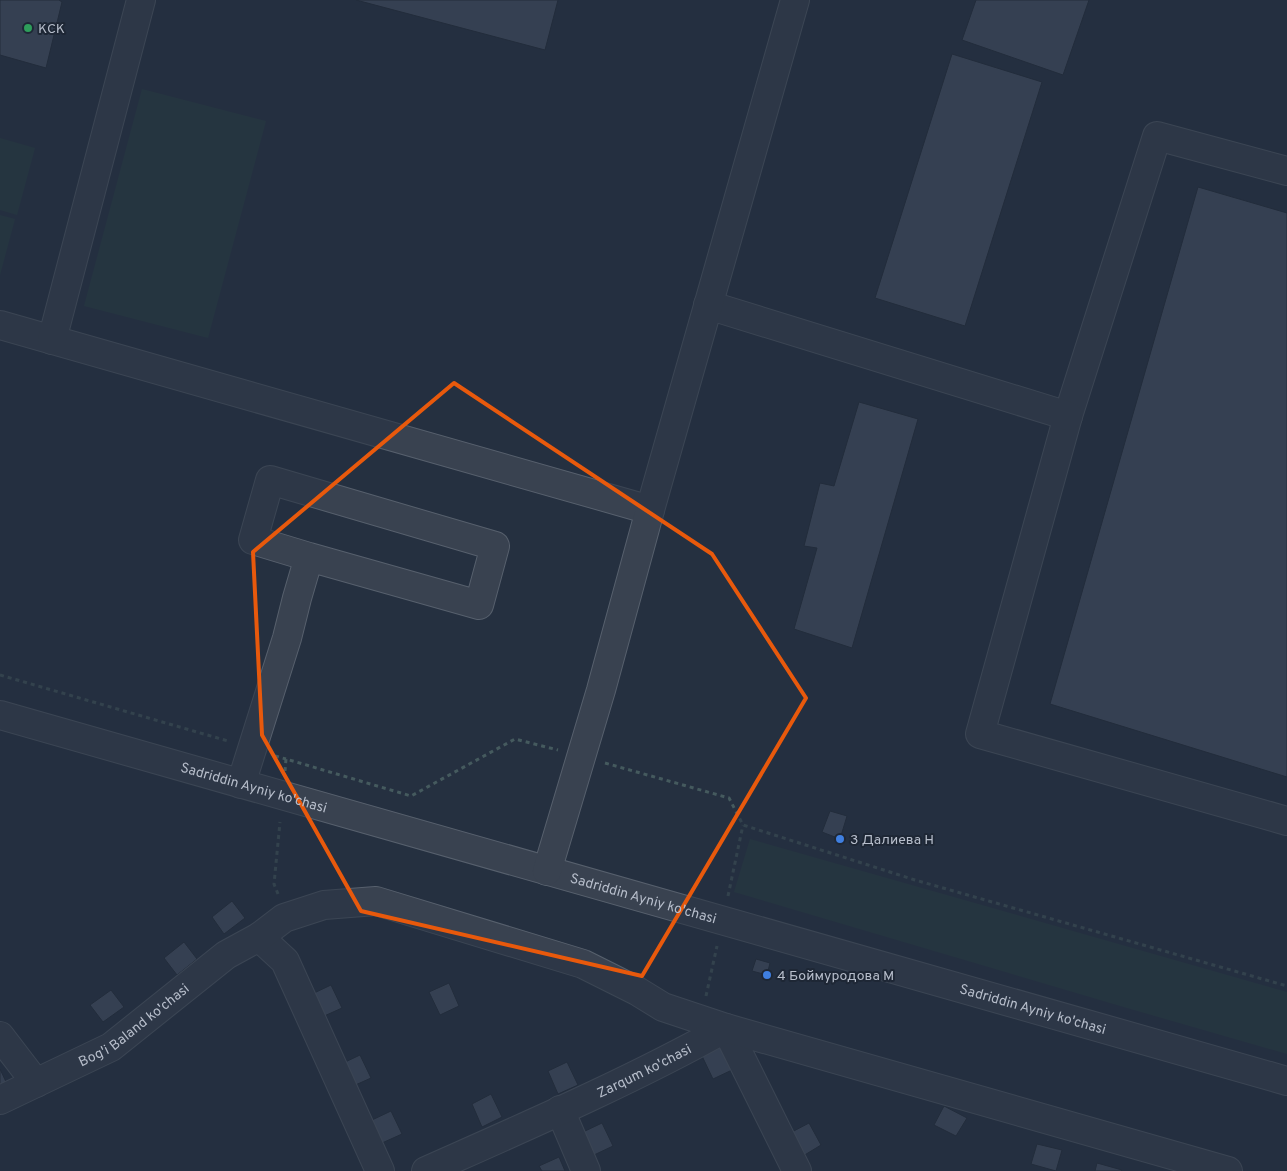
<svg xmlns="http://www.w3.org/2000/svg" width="1287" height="1171" viewBox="0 0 1287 1171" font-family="Overpass,sans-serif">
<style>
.green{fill:#273d41}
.building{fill:#4b5669;stroke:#202937}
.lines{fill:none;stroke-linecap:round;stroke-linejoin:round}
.minor-casing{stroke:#57606d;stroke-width:30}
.path{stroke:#455a5e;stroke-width:3;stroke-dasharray:4 4;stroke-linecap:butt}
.minor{stroke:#394250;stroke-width:28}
.marked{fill:none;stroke:#e8590c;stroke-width:4;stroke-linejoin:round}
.leisure-dot{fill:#2e9e5b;stroke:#1e2735;stroke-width:2}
.shop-dot{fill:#3f7fe0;stroke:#1e2735;stroke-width:2}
.labels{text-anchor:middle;stroke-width:4;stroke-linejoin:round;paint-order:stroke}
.poi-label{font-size:14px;fill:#b6bdca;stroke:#1e2735;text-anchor:start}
.street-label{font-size:14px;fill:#b6bdca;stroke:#1e2735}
</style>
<rect width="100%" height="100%" fill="#253040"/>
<!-- green -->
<g class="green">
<polygon points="142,89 266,121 208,338 84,306"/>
<polygon points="0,138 35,148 17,215 0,210"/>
<polygon points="0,215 15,219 0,275"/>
<polygon points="750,839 1287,992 1287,1054 1127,1008 734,892"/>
</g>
<!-- building -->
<g class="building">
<polygon points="0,0 59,0 62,2 46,68 0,55"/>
<polygon points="356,0 558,0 545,50"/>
<polygon points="976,0 1089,0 1063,75 962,40"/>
<polygon points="952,54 1042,82 965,326 875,298"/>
<polygon points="1198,187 1287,213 1287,777 1050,704"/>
<polygon points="859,402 918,419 852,648 794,629 817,548 804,546 820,483 834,486"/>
<polygon points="830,811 847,816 840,839 822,832"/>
<polygon points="232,901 245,918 224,934 212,917"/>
<polygon points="184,942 197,959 177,975 164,958"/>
<polygon points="756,959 770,963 767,975 752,971"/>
<polygon points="449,983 459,1006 440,1015 429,992"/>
<polygon points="331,985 342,1008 322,1017 312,994"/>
<polygon points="111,990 124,1007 103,1022 90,1005"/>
<polygon points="721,1047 732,1070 713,1079 702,1056"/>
<polygon points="360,1055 371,1078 351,1087 341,1064"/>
<polygon points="567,1062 578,1085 558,1094 548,1071"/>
<polygon points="0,1069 7,1084 0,1087"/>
<polygon points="491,1094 502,1117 482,1127 472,1104"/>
<polygon points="944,1106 967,1118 956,1136 934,1125"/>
<polygon points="391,1111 402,1134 382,1143 372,1120"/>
<polygon points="602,1123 613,1146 594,1155 583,1132"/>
<polygon points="809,1123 821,1145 803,1156 790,1133"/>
<polygon points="1037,1144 1062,1150 1056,1171 1031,1164"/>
<polygon points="559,1157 565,1171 542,1171 539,1166"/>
<polygon points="1097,1163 1122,1170 1121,1171 1095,1171"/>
</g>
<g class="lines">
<!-- minor casing -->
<g class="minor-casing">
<g id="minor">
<polyline points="1287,171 1157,136 1068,416 980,734 1287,821"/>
<polyline points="708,305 1068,416"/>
<polyline points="0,325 650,510"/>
<polyline points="52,340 141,0"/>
<path id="s1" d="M0 715 1287 1081"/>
<polyline points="241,784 287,638 297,598 309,557 479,605 495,546 270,480 253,540 309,557"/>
<polyline points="547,871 601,690 650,510 795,0"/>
<polyline points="259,937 285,961 380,1171"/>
<polyline points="0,1036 36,1083"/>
<path id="s2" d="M0 1100 111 1047 226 955 259 937 284 918 324 905 376 901 583 964 637 991 663 1007 726 1028 797 1171"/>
<polyline points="560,1110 586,1171"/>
<path id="s3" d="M426 1171C527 1126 629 1082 726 1028L1228 1171"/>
</g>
</g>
<!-- path -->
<g class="path">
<polyline points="0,675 228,741"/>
<polyline points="275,756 286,759"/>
<polyline points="605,763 729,798 743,825 915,880 1287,986"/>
<polyline points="285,771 286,759 411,796 515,739 558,750"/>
<polyline points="278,894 274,884 280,822"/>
<polyline points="728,896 743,825"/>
<polyline points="706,996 717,946"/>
</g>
<!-- minor -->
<use href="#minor" class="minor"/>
</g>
<!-- marked area -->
<path d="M0 0H1287V1171H0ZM454 383 712 554 806 698 642 976 361 911 262 735 253 552Z" fill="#253040" fill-opacity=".55" fill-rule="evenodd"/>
<path class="marked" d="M454 383 712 554 806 698 642 976 361 911 262 735 253 552Z"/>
<!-- markers -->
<circle class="leisure-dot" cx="28" cy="28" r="5"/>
<g class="shop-dot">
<circle cx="840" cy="839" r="5"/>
<circle cx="767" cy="975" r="5"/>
</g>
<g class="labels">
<!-- poi labels -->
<g class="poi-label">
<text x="38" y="33">КСК</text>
<text x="850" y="844">3 Далиева Н</text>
<text x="777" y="980">4 Боймуродова М</text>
</g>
<!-- street labels -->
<g class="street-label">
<text dy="5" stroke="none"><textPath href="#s1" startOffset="264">Sadriddin Ayniy ko'chasi</textPath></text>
<text dy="5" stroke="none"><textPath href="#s1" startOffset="669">Sadriddin Ayniy ko'chasi</textPath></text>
<text dy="5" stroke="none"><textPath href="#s1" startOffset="1074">Sadriddin Ayniy ko'chasi</textPath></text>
<text dy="5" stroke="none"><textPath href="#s2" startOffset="154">Bog'i Baland ko'chasi</textPath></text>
<text dy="5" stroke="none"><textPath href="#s3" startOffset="240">Zarqum ko'chasi</textPath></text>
</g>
</g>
</svg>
